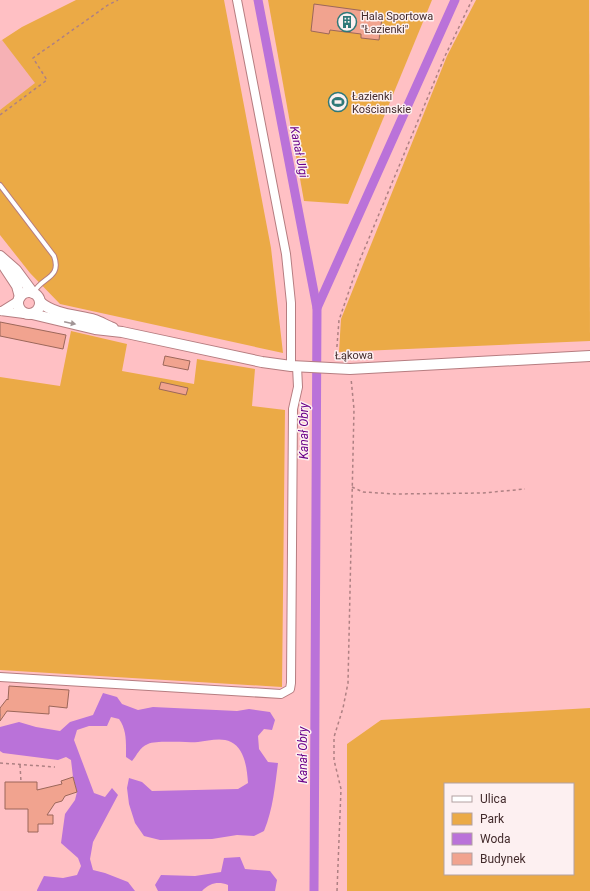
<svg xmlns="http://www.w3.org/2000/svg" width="590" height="891" viewBox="0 0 590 891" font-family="Roboto,sans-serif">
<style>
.built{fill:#f6b1b5}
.green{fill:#ebaa46;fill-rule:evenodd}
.water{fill:#ba72d9}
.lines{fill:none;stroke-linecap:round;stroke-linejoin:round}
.canal{stroke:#ba72d9;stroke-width:9}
.building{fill:#f1a38f;stroke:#9c675a}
.service-casing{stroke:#b67d80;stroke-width:6}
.minor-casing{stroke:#b67d80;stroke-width:10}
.tertiary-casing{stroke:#b67d80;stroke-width:12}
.path{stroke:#ae8083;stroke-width:1.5;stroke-dasharray:3 3;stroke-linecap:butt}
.service{stroke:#fff;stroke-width:4}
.minor{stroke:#fff;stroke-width:8}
.tertiary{stroke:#fff;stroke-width:10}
.oneway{fill:#a19596}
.labels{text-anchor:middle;stroke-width:3;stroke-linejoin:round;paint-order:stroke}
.poi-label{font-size:11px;fill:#432b2c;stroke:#fdf0f1;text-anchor:start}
.street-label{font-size:11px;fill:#432b2c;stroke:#fdf0f1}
.water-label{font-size:12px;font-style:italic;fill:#6a0089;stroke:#fdf0f1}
</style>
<rect width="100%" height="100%" fill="#ffc0c4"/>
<!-- built -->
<polygon class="built" points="2,40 36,83 0,110 0,41"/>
<!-- green -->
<g class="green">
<polygon points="76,0 224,0 271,248 283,353 60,304 30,273 0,235 0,110 35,83 2,40 22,27"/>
<polygon points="268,0 432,0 348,204 304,201"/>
<polygon points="476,0 589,0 590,341 339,352 341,319 447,56"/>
<polygon points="71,331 127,344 122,371 194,384 197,359 255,369 252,406 285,410 282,687 0,670 0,377 60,386"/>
<path d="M590 708V891H347V744L381 720ZM445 784H573V874H445Z"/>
</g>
<!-- water -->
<g class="water">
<path d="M103 693 117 697 122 704 138 710 153 707 237 711 249 709 270 712 275 720 272 730 264 729 258 736 259 749 268 762 278 763C275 786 273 809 264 831L254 836 237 835 212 839 160 840 144 836 135 823 129 804 127 788 129 778 142 782 152 791 238 789 248 783C247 769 245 749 231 742 221 737 208 741 198 742 186 743 157 740 148 744 139 748 138 754 132 761L126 757C126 743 127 730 119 719L111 717 107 726H89L77 730 74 740 94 793 105 797 112 788 118 795 93 842 90 859 93 870 105 873 128 882 135 891H37V890L44 876 63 878 77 875 81 866 78 858 61 843 65 814 75 800 77 792 73 777 71 760 66 757 58 760 3 753 0 751V727L19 722 36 727 60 731 70 722 93 715Z"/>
<path d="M240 857 245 869 270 871 277 880 275 891H228V885C218 881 210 883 202 891H158L155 885 161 875 195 876 221 872 224 858Z"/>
</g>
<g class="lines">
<!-- canal -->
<g class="canal">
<polyline points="258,0 317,308"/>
<polyline points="314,891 317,308 455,0"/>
</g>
</g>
<!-- building -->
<g class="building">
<polygon points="314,4 365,11 364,14 371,15 371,17 382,18 379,40 361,38 361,34 330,30 329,34 311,31"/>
<polygon points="0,322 66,335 63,349 0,336"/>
<polygon points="165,356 190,361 188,370 163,365"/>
<polygon points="161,382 188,388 186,395 159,389"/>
<polygon points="9,686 69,690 67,708 49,706 49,714 7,711 0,721 0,708 7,699 8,700"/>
<polygon points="73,777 77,792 65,796 62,801 55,803 47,815 53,815 53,824 38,824 38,832 28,832 28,809 5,809 5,782 37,782 37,790 62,784 61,781"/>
</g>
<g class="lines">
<!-- service casing -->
<g class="service-casing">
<path id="service" d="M0 185 54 256C62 278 42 277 34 292"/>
</g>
<!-- minor casing -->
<g class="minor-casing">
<g id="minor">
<polyline points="237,0 286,254 291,303 291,366"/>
<polyline points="0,311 24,314"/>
<polyline points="2,311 18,301"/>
<polyline points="0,677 281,694 290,689 291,683 293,409 298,387 297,366"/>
</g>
</g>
<!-- tertiary casing -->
<g class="tertiary-casing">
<g id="tertiary">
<polyline points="0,256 16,270 33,293"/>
<polyline points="0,260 17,286 20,297"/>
<circle cx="29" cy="303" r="11"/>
<path d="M40 302C55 315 77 315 95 320 101 322 107 326 113 328"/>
<polyline points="32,314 95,329 122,332 262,362 291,366 350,369 590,356"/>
</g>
</g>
<!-- path -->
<g class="path">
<polyline points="0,115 47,80 33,58 108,5 118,0"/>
<polyline points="336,359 339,320 359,262 445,56 472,0"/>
<polyline points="352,487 363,492 395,494 483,493 525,489"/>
<polyline points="0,714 0,716"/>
<polyline points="0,763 55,767"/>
<polyline points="20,765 21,782"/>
<polyline points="337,891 341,789 334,760 334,737 343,708 348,683 354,409 351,378"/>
</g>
<!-- service -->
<use href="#service" class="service"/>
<!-- minor -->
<use href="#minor" class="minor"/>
<!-- tertiary -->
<use href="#tertiary" class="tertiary"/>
</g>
<!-- one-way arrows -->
<defs><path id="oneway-solid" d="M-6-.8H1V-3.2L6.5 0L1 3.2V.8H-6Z"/></defs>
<use class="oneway" href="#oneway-solid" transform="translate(70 323) rotate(12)"/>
<!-- icons -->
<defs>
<g id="building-ring" transform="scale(1)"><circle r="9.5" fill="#fdf0f1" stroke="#2f7878" stroke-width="1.5"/><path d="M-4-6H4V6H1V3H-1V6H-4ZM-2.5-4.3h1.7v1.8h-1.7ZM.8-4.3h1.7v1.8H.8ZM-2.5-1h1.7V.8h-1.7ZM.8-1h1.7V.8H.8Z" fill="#2f7878"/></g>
<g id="stadium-ring" transform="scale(1)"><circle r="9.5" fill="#fdf0f1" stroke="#2f7878" stroke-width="1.5"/><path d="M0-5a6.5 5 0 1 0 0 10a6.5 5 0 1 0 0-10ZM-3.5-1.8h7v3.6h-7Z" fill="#2f7878"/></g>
</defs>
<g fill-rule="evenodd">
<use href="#building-ring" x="347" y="22"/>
<use href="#stadium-ring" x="338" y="102"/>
</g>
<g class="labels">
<!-- poi labels -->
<g class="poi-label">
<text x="361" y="20">Hala Sportowa<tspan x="361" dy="13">"Łazienki"</tspan></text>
<text x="352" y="100">Łazienki<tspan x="352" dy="13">Kościanskie</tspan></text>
</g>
<!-- street labels -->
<g class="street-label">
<text transform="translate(354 355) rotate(-1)" y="4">Łąkowa</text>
</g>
<!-- water labels -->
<g class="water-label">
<text transform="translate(299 152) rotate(79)" y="4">Kanał Ulgi</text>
<text transform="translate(304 431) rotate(-90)" y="4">Kanał Obry</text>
<text transform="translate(303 755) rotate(-90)" y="4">Kanał Obry</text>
</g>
</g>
<!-- legend -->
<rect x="444" y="783" width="130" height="92" fill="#fdf0f1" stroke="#b3a1a2"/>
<rect x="452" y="796" width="20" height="6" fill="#ffffff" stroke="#b3a1a2"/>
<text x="480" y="803" font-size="12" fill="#432b2c">Ulica</text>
<rect x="452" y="813" width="20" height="12" fill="#ebaa46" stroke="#b3a1a2"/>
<text x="480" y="823" font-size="12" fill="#432b2c">Park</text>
<rect x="452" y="833" width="20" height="12" fill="#ba72d9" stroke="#b3a1a2"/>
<text x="480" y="843" font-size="12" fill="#432b2c">Woda</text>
<rect x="452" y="853" width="20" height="12" fill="#f1a38f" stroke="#b3a1a2"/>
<text x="480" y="863" font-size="12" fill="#432b2c">Budynek</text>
</svg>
